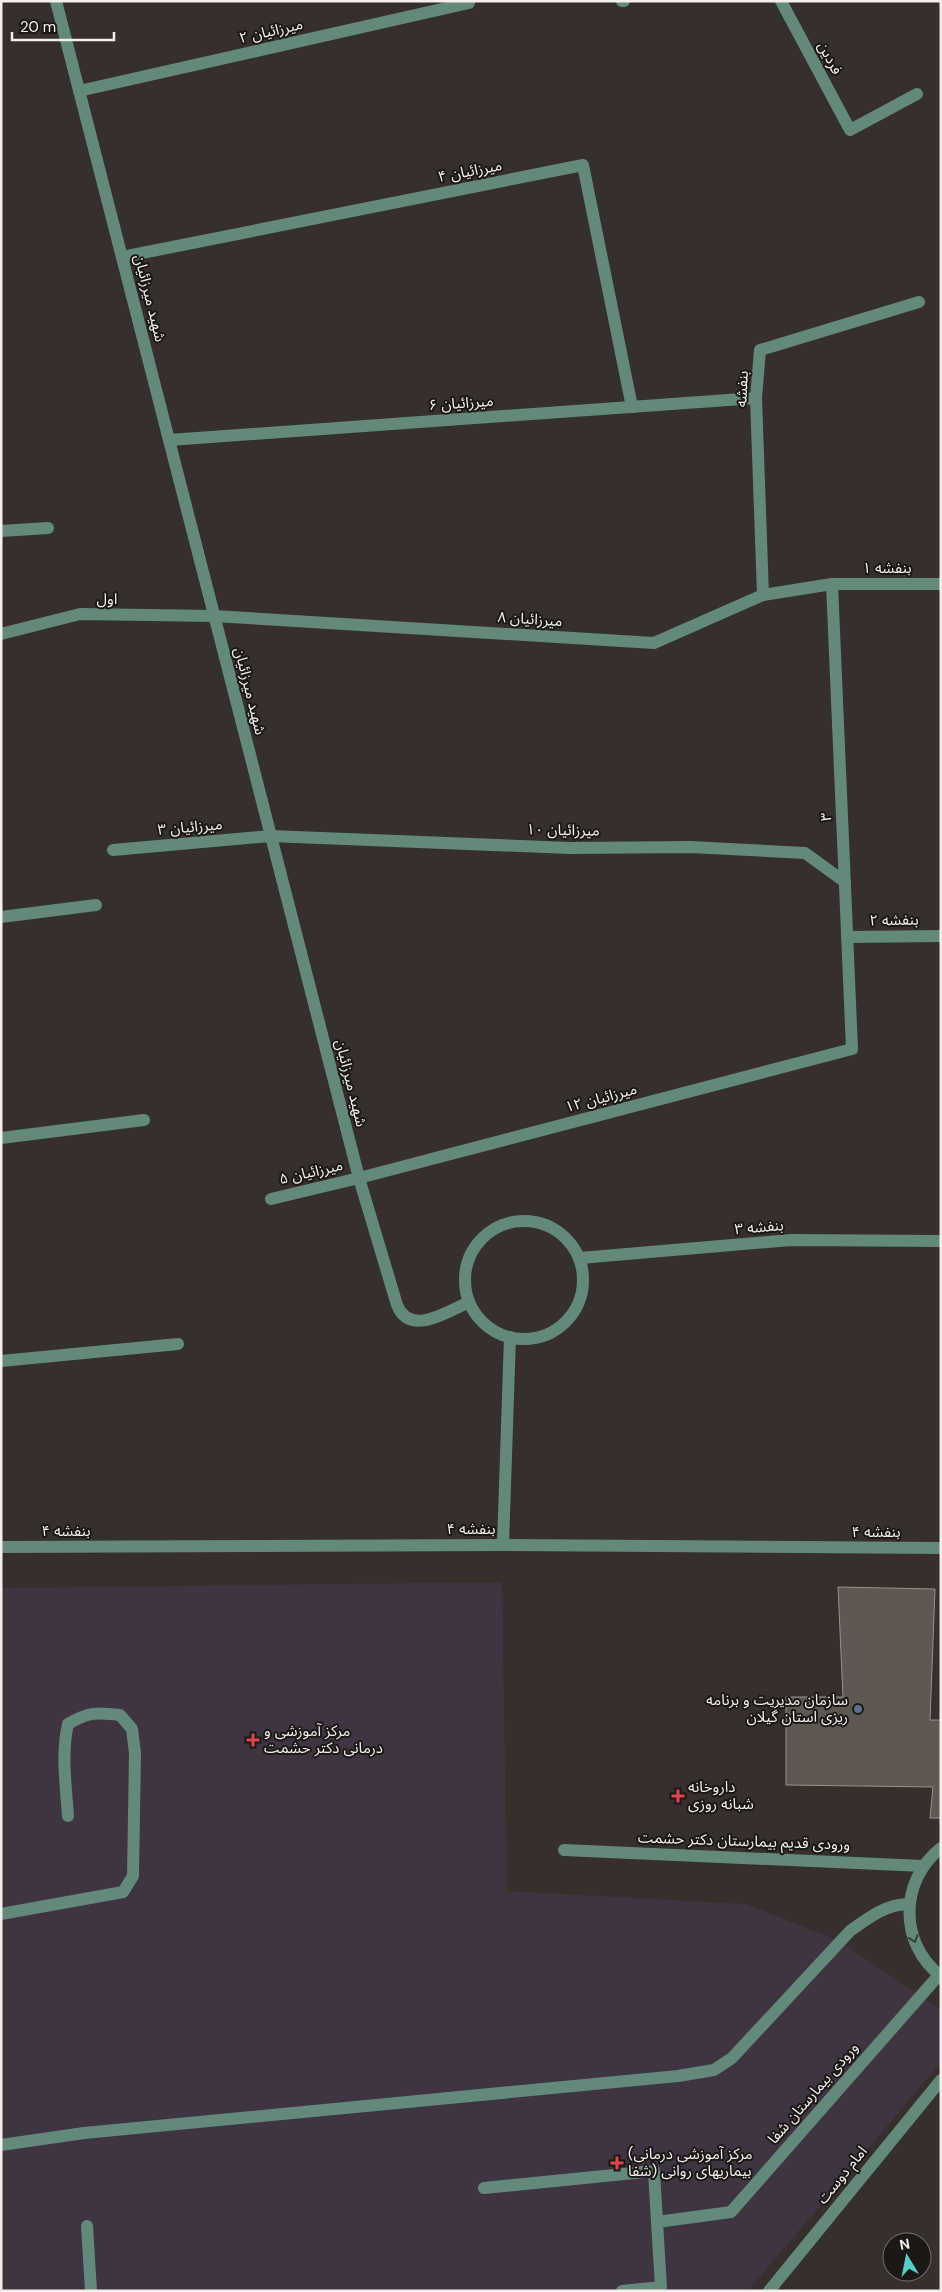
<svg xmlns="http://www.w3.org/2000/svg" width="942" height="2292" viewBox="0 0 942 2292" font-family="'DM Sans','Noto Sans Arabic',sans-serif">
<style>
.medical{fill:#403342}
.building{fill:#5e5851;stroke:#99928b}
.lines{fill:none;stroke-linecap:round;stroke-linejoin:round}
.minor{stroke:#63897a;stroke-width:12}
.oneway{stroke:#344039}
.service-dot{fill:#5c6f8a;stroke:#1b1816;stroke-width:2}
.health-dot{fill:#e0444e;stroke:#1b1816;stroke-width:2}
.labels{text-anchor:middle;stroke-width:4;stroke-linejoin:round;paint-order:stroke}
.street-label{font-size:15px;fill:#f4efec;stroke:#1b1816}
.poi-label{font-size:15px;fill:#f4efec;stroke:#1b1816;text-anchor:start}
</style>
<rect width="100%" height="100%" fill="#362f2b"/>
<!-- medical -->
<polygon class="medical" points="502,1582 507,1891 746,1904 839,1941 941,2010 941,2062 748,2291 1,2291 1,1588"/>
<!-- building -->
<polygon class="building" points="838,1587 935,1589 930,1720 941,1720 941,1818 930,1818 933,1787 786,1785 786,1697 843,1697"/>
<g class="lines">
<!-- minor -->
<g class="minor">
<path d="M56 1 359 1178 397 1305C410 1337 447 1312 469 1302"/>
<polyline points="622,1 624,1"/>
<polyline points="781,1 850,130 917,94"/>
<polyline points="79,91 469,3"/>
<polyline points="122,257 583,165 632,407"/>
<polyline points="169,440 756,398"/>
<polyline points="1,531 48,528"/>
<polyline points="763,595 756,398 760,350 919,302"/>
<polyline points="1,634 80,614 214,616 654,643 763,595 832,584 941,584"/>
<polyline points="113,850 271,836 569,848 690,847 805,853 845,882"/>
<polyline points="1,917 96,905"/>
<polyline points="847,937 941,936"/>
<polyline points="1,1138 144,1120"/>
<polyline points="271,1199 359,1178 852,1049 832,584"/>
<circle cx="524" cy="1280" r="59"/>
<polyline points="580,1258 791,1240 941,1241"/>
<polyline points="1,1361 178,1344"/>
<polyline points="503,1545 510,1337"/>
<polyline points="1,1547 503,1545 941,1548"/>
<path d="M941 1848C899 1881 899 1944 941 1976"/>
<polyline points="564,1850 923,1866"/>
<path d="M1 1914 123 1892 133 1876 135 1753 132 1729 120 1715C98 1712 88 1712 68 1724 61 1754 66 1786 68 1816"/>
<path d="M1 2145 84 2133 678 2076 714 2070 732 2058 850 1931C868 1918 886 1904 909 1904"/>
<polyline points="484,2188 654,2171 657,2222"/>
<polyline points="87,2226 91,2291"/>
<polyline points="622,2291 661,2287 657,2222 731,2212 939,1975"/>
<polyline points="769,2291 941,2080"/>
</g>
</g>
<!-- one-way arrows -->
<defs><path id="oneway-chevron" d="M-2-3.5L2.5 0L-2 3.5" fill="none" stroke-width="1.6" stroke-linecap="round" stroke-linejoin="round" transform="scale(1.25)"/></defs>
<use class="oneway" href="#oneway-chevron" transform="translate(914 1939) rotate(71)"/>
<!-- markers -->
<circle class="service-dot" cx="858" cy="1709" r="5"/>
<g class="health-dot">
<path d="M250.5 1732.5h5v5h5v5h-5v5h-5v-5h-5v-5h5z"/>
<path d="M675.5 1788.5h5v5h5v5h-5v5h-5v-5h-5v-5h5z"/>
<path d="M614.5 2155.5h5v5h5v5h-5v5h-5v-5h-5v-5h5z"/>
</g>
<g class="labels">
<!-- street labels -->
<g class="street-label">
<text transform="translate(271 31) rotate(-13)" y="5">میرزائیان ۲</text>
<text transform="translate(830 58) rotate(62)" y="5">فردین</text>
<text transform="translate(470 171) rotate(-11)" y="5">میرزائیان ۴</text>
<text transform="translate(150 298) rotate(76)" y="5">شهید میرزائیان</text>
<text transform="translate(742 389) rotate(-87)" y="5">بنفشه</text>
<text transform="translate(461 403) rotate(-4)" y="5">میرزائیان ۶</text>
<text x="887" y="573">بنفشه ۱</text>
<text transform="translate(107 599) rotate(1)" y="5">اول</text>
<text transform="translate(530 619) rotate(4)" y="5">میرزائیان ۸</text>
<text transform="translate(250 691) rotate(76)" y="5">شهید میرزائیان</text>
<text transform="translate(826 817) rotate(-92)" y="5">۳</text>
<text transform="translate(190 827) rotate(-5)" y="5">میرزائیان ۳</text>
<text transform="translate(563 830) rotate(1)" y="5">میرزائیان ۱۰</text>
<text transform="translate(894 920) rotate(-1)" y="5">بنفشه ۲</text>
<text transform="translate(351 1083) rotate(76)" y="5">شهید میرزائیان</text>
<text transform="translate(601 1098) rotate(-15)" y="5">میرزائیان ۱۲</text>
<text transform="translate(311 1172) rotate(-13)" y="5">میرزائیان ۵</text>
<text transform="translate(759 1227) rotate(-5)" y="5">بنفشه ۳</text>
<text x="471" y="1534">بنفشه ۴</text>
<text x="66" y="1536">بنفشه ۴</text>
<text x="876" y="1537">بنفشه ۴</text>
<text transform="translate(744 1841) rotate(2)" y="5">ورودی قدیم بیمارستان دکتر حشمت</text>
<text transform="translate(813 2093) rotate(-49)" y="5">ورودی بیمارستان شفا</text>
<text transform="translate(842 2175) rotate(-51)" y="5">امام دوست</text>
</g>
<!-- poi labels -->
<g class="poi-label">
<text x="848" y="1705" text-anchor="end">سازمان مدیریت و برنامه<tspan x="848" dy="17">ریزی استان گیلان</tspan></text>
<text x="264" y="1736">مرکز آموزشی و<tspan x="264" dy="17">‌درمانی دکتر حشمت</tspan></text>
<text x="688" y="1792">داروخانه<tspan x="688" dy="17">شبانه روزی</tspan></text>
<text x="628" y="2159">(مرکز آموزشی درمانی<tspan x="628" dy="17">بیماریهای روانی (شفا</tspan></text>
</g>
</g>
<!-- border -->
<rect width="942" height="2292" fill="none" stroke="#f4efec" stroke-width="5"/>
<!-- north arrow -->
<g transform="translate(907 2257) rotate(350)"><circle r="24" fill="#1b1816" stroke="#726e6c"/>
<path d="M0-4L9 19L0 12L-9 19Z" fill="#55cec4"/>
<text y="-8" font-size="14" font-weight="bold" text-anchor="middle" fill="#f4efec">N</text>
</g>
<!-- scale -->
<path d="M12 32v8h102v-8" fill="none" stroke="#f4efec" stroke-width="2.5"/>
<text x="20" y="32" font-size="15" fill="#f4efec" stroke="#1b1816" stroke-width="4" paint-order="stroke">20 m</text>
</svg>
